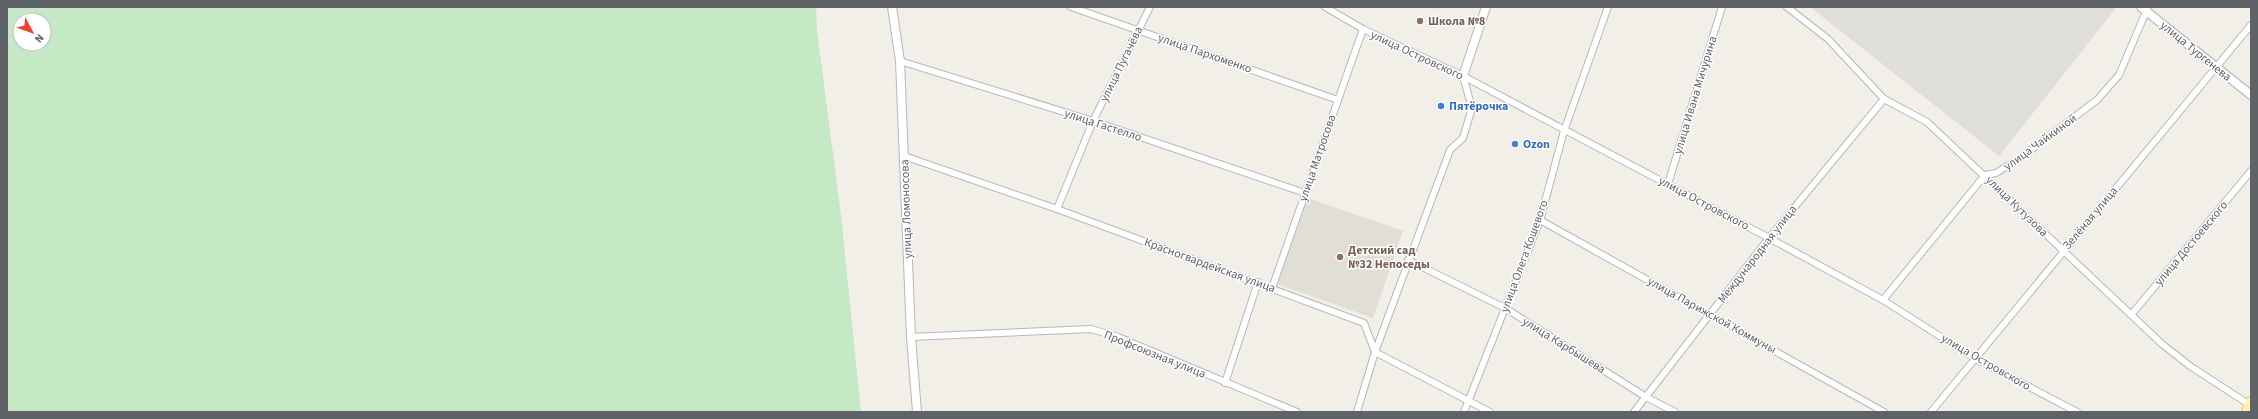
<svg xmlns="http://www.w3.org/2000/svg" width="2258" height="419" viewBox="0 0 2258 419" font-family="'Source Sans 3',sans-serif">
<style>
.industrial{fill:#e0deda}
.education{fill:#e1ded6}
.green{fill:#c5e8c5;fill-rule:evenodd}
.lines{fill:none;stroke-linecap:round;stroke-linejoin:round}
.minor-casing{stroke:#b5b8bc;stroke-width:8}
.tertiary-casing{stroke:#b5b8bc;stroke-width:10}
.primary-casing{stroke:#f2c960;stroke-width:12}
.minor{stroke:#fff;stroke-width:6}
.tertiary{stroke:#fff;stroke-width:8}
.primary{stroke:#fff2af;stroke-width:10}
.education-dot{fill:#8d6e63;stroke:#fff;stroke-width:1.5}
.shop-dot{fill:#3f7fe0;stroke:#fff;stroke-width:1.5}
.labels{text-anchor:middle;stroke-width:3;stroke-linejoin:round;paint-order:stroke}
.education-label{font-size:12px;font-weight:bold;fill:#785e54;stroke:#fff;text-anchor:start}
.street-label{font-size:12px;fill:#5f6368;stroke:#fff}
.shop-label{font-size:12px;font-weight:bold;fill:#366cbe;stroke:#fff;text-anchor:start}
</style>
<rect width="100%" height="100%" fill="#f1efe8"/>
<!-- industrial -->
<polygon class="industrial" points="1810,7 2115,7 2116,8 1999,156"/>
<!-- education -->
<polygon class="education" points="1308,198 1403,231 1373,318 1277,284"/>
<!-- green -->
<path class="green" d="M7 7H816L817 31 841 215 861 412H7ZM20 20H44V44H20Z"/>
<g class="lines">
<!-- minor casing -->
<g class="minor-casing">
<g id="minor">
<polyline points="1071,7 1338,100"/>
<polyline points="1325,7 1363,29 1463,76 1769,238 1883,300 1974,358 2077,412"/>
<polyline points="1787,7 1828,39 1884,99 1927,122 2162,344 2190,366 2250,405"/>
<polyline points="900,61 1093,121 1305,193"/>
<polyline points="904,156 1057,209 1364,323 1375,352 1490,412"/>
<polyline points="1668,184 1722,7"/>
<polyline points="1057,209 1093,121 1150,7"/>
<polyline points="1540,220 1884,412"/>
<polyline points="1408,260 1505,308 1646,397 1675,412"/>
<polyline points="1272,288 1363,29"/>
<polyline points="1883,300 1985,175 1996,173 2020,158 2097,100 2119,75 2148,7"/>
<polyline points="2131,315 2251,171"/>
<polyline points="911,337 1091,329 1118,337 1297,412"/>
<polyline points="1225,383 1258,282"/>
<polyline points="1357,412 1375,352 1450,150 1463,138 1472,108 1463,76"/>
<polyline points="1464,412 1540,220 1564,131 1608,7"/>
<polyline points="1634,412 1769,238 1884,99"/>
<polyline points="1931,412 2251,25"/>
</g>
</g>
<!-- tertiary casing -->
<g class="tertiary-casing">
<g id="tertiary">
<polyline points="892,7 900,61 911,337 917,412"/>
<polyline points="2141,7 2251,95"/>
<polyline points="1463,76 1486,7"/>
</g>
</g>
<!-- primary casing -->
<g class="primary-casing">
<polyline id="primary" points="2247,412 2251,402"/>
</g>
<!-- minor -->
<use href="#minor" class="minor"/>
<!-- tertiary -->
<use href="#tertiary" class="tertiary"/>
<!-- primary -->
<use href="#primary" class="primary"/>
</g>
<!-- markers -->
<g class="education-dot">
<circle cx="1420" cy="21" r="4"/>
<circle cx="1340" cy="257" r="4"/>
</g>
<g class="shop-dot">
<circle cx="1441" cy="106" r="4"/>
<circle cx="1515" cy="144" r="4"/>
</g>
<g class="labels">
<!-- education labels -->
<g class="education-label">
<text x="1428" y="25">Школа №8</text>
<text x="1348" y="254">Детский сад<tspan x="1348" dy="14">№32 Непоседы</tspan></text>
</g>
<!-- street labels -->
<g class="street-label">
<text transform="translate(2196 51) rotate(39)" y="4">улица Тургенева</text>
<text transform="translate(1205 53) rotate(19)" y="4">улица Пархоменко</text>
<text transform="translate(1417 55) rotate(25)" y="4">улица Островского</text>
<text transform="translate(1121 64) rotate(-64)" y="4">улица Пугачёва</text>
<text transform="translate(1695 95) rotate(-73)" y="4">улица Ивана Мичурина</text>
<text transform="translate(1103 125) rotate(18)" y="4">улица Гастелло</text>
<text transform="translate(2040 142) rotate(-36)" y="4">улица Чайкиной</text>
<text transform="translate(1317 158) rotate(-71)" y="4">улица Матросова</text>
<text transform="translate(1704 203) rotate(28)" y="4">улица Островского</text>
<text transform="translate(2017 206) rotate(44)" y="4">улица Кутузова</text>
<text transform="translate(906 209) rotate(-92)" y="4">улица Ломоносова</text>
<text transform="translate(2090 218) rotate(-50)" y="4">Зелёная улица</text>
<text transform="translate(2191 243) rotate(-50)" y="4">улица Достоевского</text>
<text transform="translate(1757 254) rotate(-52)" y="4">Международная улица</text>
<text transform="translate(1524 256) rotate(-70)" y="4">улица Олега Кошевого</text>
<text transform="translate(1210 265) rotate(20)" y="4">Красногвардейская улица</text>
<text transform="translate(1712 315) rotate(29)" y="4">улица Парижской Коммуны</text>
<text transform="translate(1564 345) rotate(32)" y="4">улица Карбышева</text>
<text transform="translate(1155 354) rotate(22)" y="4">Профсоюзная улица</text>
<text transform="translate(1986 362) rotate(30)" y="4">улица Островского</text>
</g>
<!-- shop labels -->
<g class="shop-label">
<text x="1449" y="110">Пятёрочка</text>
<text x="1523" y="148">Ozon</text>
</g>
</g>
<!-- border -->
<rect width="2258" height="419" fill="none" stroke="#5f6368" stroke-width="16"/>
<!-- north arrow -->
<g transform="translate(32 32) rotate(131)"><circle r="19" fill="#ffffff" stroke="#bfc1c3"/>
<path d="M0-3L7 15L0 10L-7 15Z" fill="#ea4335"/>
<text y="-6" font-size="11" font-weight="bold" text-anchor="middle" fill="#5f6368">N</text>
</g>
</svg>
